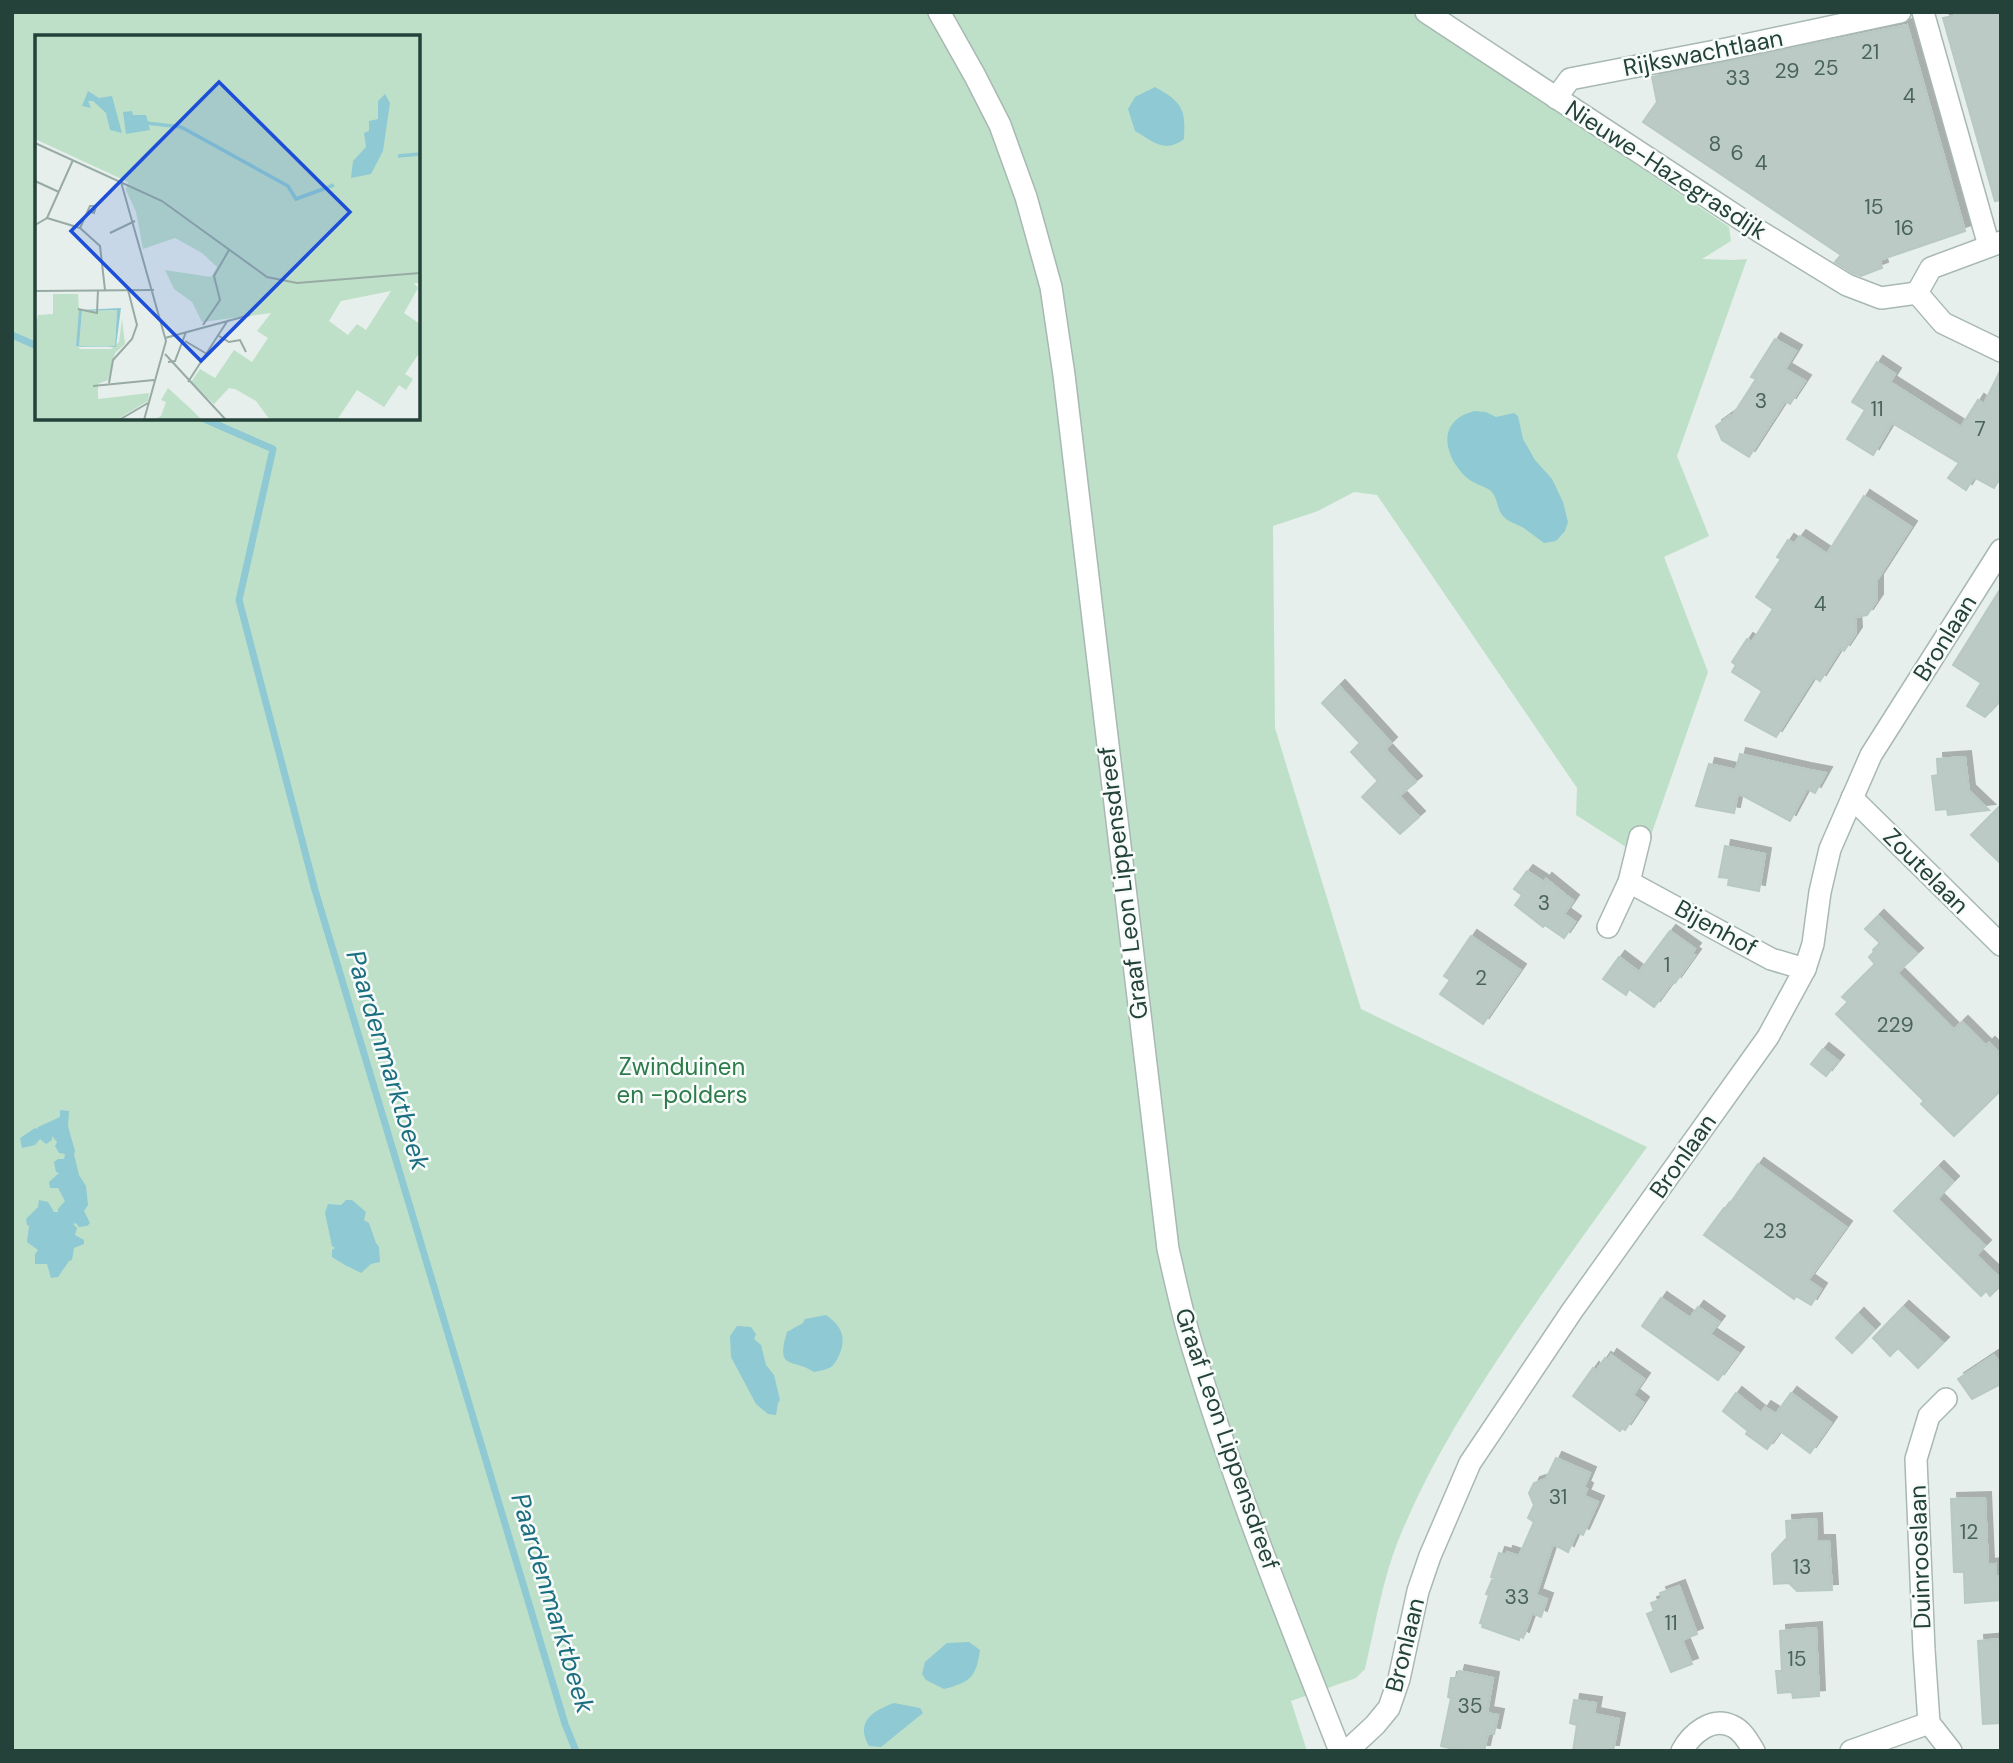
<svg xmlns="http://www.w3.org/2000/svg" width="2013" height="1763" viewBox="0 0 2013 1763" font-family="'DM Sans',sans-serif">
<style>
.green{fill:#bfe0c8;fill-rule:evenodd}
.water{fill:#8ec9d4}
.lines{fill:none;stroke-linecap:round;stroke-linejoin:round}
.stream{stroke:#8ec9d4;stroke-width:7}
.building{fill:#bbcac4;stroke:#b8c9c2;stroke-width:2;filter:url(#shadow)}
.minor-casing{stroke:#a8b8b2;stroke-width:24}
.tertiary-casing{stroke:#a8b8b2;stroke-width:24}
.minor{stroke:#fff;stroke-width:21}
.tertiary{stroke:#fff;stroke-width:21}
.labels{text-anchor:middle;stroke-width:5;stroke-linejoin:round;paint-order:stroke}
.number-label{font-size:21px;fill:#4a645c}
.street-label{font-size:24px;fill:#24423a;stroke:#f7fbf9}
.park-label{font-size:24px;fill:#2d7a4b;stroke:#f7fbf9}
.water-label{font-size:26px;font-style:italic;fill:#1c6f80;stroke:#f7fbf9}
.inset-river{fill:none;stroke:#8ec9d4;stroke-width:3.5}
.inset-road{fill:none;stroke:#98aaa4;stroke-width:2}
.view{fill:#1d4ed8;fill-opacity:0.15;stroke:#1d4ed8;stroke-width:3.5}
.inset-edge{fill:none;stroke:#24423a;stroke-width:3.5}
</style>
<defs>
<filter id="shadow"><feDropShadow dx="6" dy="-6" stdDeviation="0" flood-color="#0004"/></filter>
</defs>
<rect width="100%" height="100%" fill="#e6efeb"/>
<!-- green -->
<path class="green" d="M12 12H1410L1729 227 1731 241 1702 259 1734 260 1747 259 1677 456 1709 536 1664 557 1708 672 1643 858 1576 815 1577 788 1377 495 1354 492 1318 511 1273 526 1275 728 1361 1009 1647 1147C1602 1210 1556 1273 1512 1338 1468 1403 1428 1467 1398 1541 1382 1582 1375 1626 1365 1669L1356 1678 1291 1701 1307 1751H12ZM37 37H418V418H37Z"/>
<!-- water -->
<g class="water">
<path d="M1155 87C1182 102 1186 109 1184 139 1164 154 1153 141 1135 131L1128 109 1135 97Z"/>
<path d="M1475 411 1486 412 1496 417 1514 413 1518 416 1523 439 1535 460 1552 479 1563 502 1568 522 1565 531 1556 541 1544 543C1537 538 1530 532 1522 527 1516 524 1507 521 1503 516 1497 510 1498 498 1491 491 1485 486 1474 484 1467 478 1443 456 1436 420 1475 411Z"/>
<polygon points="60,1110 69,1111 68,1126 75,1151 74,1154 79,1175 86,1186 88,1205 84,1211 90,1223 87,1226 79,1227 76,1223 73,1224 77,1228 75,1235 84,1240 84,1244 74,1248 72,1260 69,1261 58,1277 51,1278 47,1264 35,1264 35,1254 38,1250 27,1242 29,1226 27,1225 26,1219 38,1207 39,1200 48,1202 54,1212 58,1212 58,1209 65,1201 58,1188 50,1188 49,1182 59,1173 56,1172 54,1162 58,1159 64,1159 65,1154 59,1153 55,1146 57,1142 52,1136 52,1140 46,1144 40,1139 35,1145 22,1148 20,1138 35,1128 37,1129 38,1127 60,1117"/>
<polygon points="346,1200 352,1200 366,1212 364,1220 369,1223 376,1243 379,1247 380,1262 371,1264 361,1273 345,1265 332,1257 332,1250 335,1248 332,1246 325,1213 328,1204 341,1205"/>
<path d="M826 1315C840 1325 847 1336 840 1353 838 1358 835 1364 831 1367 826 1370 819 1371 814 1372 793 1358 775 1371 787 1332L803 1323 805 1319Z"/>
<polygon points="737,1326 751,1327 756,1334 754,1339 761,1345 766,1365 774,1375 780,1400 778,1403 776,1415 768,1414 756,1404 731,1357 730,1336"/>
<path d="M969 1642 980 1650C976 1677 971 1682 944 1689L926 1680 922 1674 925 1662 947 1643Z"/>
<path d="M894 1703 920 1708 923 1713 881 1747 869 1746C855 1722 872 1711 894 1703Z"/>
</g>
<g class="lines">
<!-- stream -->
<g class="stream">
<polyline points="12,335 37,346"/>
<polyline points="202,418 273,449 239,600 315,890 565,1724 576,1751"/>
</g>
</g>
<!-- building -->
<g class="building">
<polygon points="1973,12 2001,12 2001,200 1995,201 1943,18"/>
<polygon points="1907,25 1965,231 1880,260 1882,268 1861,276 1853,273 1835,262 1841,255 1643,122 1657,102 1652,77"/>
<polygon points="1775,339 1796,351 1785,369 1805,381 1790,404 1785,401 1749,457 1722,440 1716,426 1730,416 1731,418 1756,379 1751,377"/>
<polygon points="1877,362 1895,374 1890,382 1961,427 1978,400 1984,404 2001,369 2001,477 1994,488 1974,477 1966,490 1948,478 1959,463 1892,423 1873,455 1847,439 1865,410 1852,402"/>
<polygon points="1864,496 1911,527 1877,580 1877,600 1867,615 1855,617 1856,633 1844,651 1841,648 1820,681 1814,677 1776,737 1745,720 1762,691 1732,672 1736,665 1732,662 1747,639 1752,642 1773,609 1756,597 1781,559 1777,557 1788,540 1794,544 1800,536 1827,554"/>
<polygon points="2001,588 2001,700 1985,717 1967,706 1981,683 1953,665"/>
<polygon points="1339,686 1391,743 1385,749 1416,782 1399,796 1419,817 1400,834 1362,797 1378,781 1351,752 1360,743 1322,703"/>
<polygon points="1740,754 1805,769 1826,773 1815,793 1807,789 1790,821 1738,793 1734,813 1696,806 1709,764 1736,770"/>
<polygon points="1965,757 1969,791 1989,810 1948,815 1947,809 1936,810 1932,776 1938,775 1937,759"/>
<polygon points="2001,805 2001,864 1971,835"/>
<polygon points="1725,846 1765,854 1759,891 1728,885 1729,878 1719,877"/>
<polygon points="1527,871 1544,882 1546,879 1573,901 1564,914 1575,922 1564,938 1545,925 1543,927 1515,905 1522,895 1514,889"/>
<polygon points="1878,916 1917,954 1897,973 1954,1030 1962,1022 1986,1046 1989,1043 2001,1055 2001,1090 1954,1136 1921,1104 1924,1101 1836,1014 1848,1002 1842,997 1875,964 1869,957 1874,952 1873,950 1880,943 1865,929"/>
<polygon points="1670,931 1695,949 1692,953 1695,955 1675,983 1673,981 1654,1007 1629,989 1626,995 1603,979 1619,957 1639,972"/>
<polygon points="1471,936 1520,970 1483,1024 1440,994 1450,980 1444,976"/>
<polygon points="1823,1049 1838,1061 1826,1076 1811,1064"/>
<polygon points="1758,1164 1846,1227 1808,1280 1821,1289 1811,1305 1796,1296 1794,1299 1704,1235 1724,1208 1726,1209"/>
<polygon points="1938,1167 1953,1182 1937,1199 1985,1246 1976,1255 2001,1279 2001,1285 1990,1296 1986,1291 1981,1296 1894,1211"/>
<polygon points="1661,1298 1690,1318 1698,1307 1719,1322 1710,1334 1738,1353 1718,1380 1642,1326"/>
<polygon points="1903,1307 1943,1343 1918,1368 1898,1348 1890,1356 1873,1338"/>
<polygon points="1858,1314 1874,1330 1852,1353 1836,1338"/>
<polygon points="1611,1355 1644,1379 1633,1395 1643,1403 1625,1430 1622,1428 1620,1431 1573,1396 1593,1368 1596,1371 1605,1358 1608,1360"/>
<polygon points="1994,1355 2001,1365 2001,1384 1972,1399 1958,1379"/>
<polygon points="1736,1393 1761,1413 1765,1407 1776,1414 1791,1393 1831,1423 1810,1453 1780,1431 1767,1449 1746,1434 1748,1431 1723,1411"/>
<polygon points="1556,1458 1590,1473 1584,1487 1587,1489 1584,1496 1598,1502 1583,1535 1577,1532 1568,1552 1553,1544 1536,1595 1547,1599 1541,1617 1532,1613 1523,1638 1520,1636 1519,1640 1482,1627 1483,1624 1480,1623 1489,1595 1486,1594 1492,1580 1494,1581 1495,1578 1491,1577 1499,1553 1506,1555 1507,1552 1519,1556 1534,1522 1528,1518 1534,1505 1529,1493 1534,1483 1546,1479"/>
<polygon points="1985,1498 1988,1565 1996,1564 1996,1576 2001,1576 2001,1600 1965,1603 1964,1572 1954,1572 1951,1499"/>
<polygon points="1816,1519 1817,1541 1829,1541 1832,1590 1797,1591 1789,1583 1774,1584 1772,1554 1787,1538 1786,1521"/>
<polygon points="1679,1586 1697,1634 1682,1640 1692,1664 1671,1672 1647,1614 1654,1611 1651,1603 1662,1599 1660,1593"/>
<polygon points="1816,1628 1819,1696 1793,1698 1792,1692 1778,1693 1776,1671 1782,1671 1780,1631"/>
<polygon points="2001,1639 2001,1723 1983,1724 1978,1641"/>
<polygon points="1459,1671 1493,1678 1487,1713 1498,1715 1494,1734 1488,1733 1484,1751 1462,1751 1441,1746 1451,1698 1448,1697 1451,1678 1457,1678"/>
<polygon points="1574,1700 1596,1703 1594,1714 1619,1719 1613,1751 1573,1751 1577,1725 1570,1723"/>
</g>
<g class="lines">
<!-- minor casing -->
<g class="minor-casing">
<g id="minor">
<path d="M939 12 975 76 1000 125 1026 197 1051 287 1064 375 1168 1249C1176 1283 1183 1318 1194 1352 1235 1487 1288 1619 1340 1751"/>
<polyline points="1426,12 1759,231 1847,285 1881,298 1917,293"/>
<polyline points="1923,12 1989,246"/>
<polyline points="1556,98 1570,79 1726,49 1900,12"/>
<polyline points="1917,293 1943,323 2001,351"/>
<polyline points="1917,293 1931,268 2001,242"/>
<polyline points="1629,882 1771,959 1805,969"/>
<polyline points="1608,927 1629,882 1640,837"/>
<polyline points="1946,1399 1929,1416 1916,1459 1924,1650 1929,1723 1951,1751"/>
<path d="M1682 1751C1691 1734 1712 1716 1732 1726 1742 1730 1748 1741 1754 1751"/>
<polyline points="1851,1751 1929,1723"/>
</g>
</g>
<!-- tertiary casing -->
<g class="tertiary-casing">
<g id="tertiary">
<polyline points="1852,798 2001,945"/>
<polyline points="1347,1751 1375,1725 1389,1708 1399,1679 1418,1591 1430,1556 1470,1463 1572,1311 1768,1037 1805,969 1813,944 1820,892 1830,849 1871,755 2001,550"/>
</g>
</g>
<!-- minor -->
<use href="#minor" class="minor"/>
<!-- tertiary -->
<use href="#tertiary" class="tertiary"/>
</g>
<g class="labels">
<!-- number labels -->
<g class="number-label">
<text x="1870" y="59">21</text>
<text x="1826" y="75">25</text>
<text x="1787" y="78">29</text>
<text x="1738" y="85">33</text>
<text x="1909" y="103">4</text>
<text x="1715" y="151">8</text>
<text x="1737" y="160">6</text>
<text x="1761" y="170">4</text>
<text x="1874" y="214">15</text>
<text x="1904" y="235">16</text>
<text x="1761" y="408">3</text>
<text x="1877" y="416">11</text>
<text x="1980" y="436">7</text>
<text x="1820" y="611">4</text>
<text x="1544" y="910">3</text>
<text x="1667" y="972">1</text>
<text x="1481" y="985">2</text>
<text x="1895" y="1032">229</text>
<text x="1775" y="1238">23</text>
<text x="1558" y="1504">31</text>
<text x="1969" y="1539">12</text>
<text x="1802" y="1574">13</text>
<text x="1517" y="1604">33</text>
<text x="1671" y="1630">11</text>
<text x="1797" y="1666">15</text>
<text x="1470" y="1713">35</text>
</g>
<!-- street labels -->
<g class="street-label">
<text transform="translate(1703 53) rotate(-11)" y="8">Rijkswachtlaan</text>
<text transform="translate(1666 170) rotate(33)" y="8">Nieuwe-Hazegrasdijk</text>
<text transform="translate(1945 638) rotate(-58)" y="8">Bronlaan</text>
<text transform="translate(1926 871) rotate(45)" y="8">Zoutelaan</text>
<text transform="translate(1123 883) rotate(-97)" y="8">Graaf Leon Lippensdreef</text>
<text transform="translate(1716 928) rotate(29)" y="8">Bijenhof</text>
<text transform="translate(1683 1156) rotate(-55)" y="8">Bronlaan</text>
<text transform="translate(1227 1439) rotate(71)" y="8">Graaf Leon Lippensdreef</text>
<text transform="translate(1920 1557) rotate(-92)" y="8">Duinrooslaan</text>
<text transform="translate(1405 1645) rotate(-76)" y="8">Bronlaan</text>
</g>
<!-- park labels -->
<g class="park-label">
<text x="682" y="1075">Zwinduinen<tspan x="682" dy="28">en -polders</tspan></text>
</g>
<!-- water labels -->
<g class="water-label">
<text transform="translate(388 1060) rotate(73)" y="9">Paardenmarktbeek</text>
<text transform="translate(553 1603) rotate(73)" y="9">Paardenmarktbeek</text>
</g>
</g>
<!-- overview -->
<g transform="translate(35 35)">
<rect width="385" height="385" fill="#e6efeb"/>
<path d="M0 0H385V254L383 248H379L383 253 369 278 385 289V317L370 339 378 344 371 355 364 350 349 372 322 355 302 385H235L221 366 200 354 194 353 179 369 156 347 165 334 180 343 199 315 217 327 233 303 222 296 236 278 167 287 157 267 139 254 130 235 176 242 182 232 167 218 140 203 108 214 101 177 91 155 93 147 0 104ZM356 256 331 295 322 289 313 300 294 286 306 266ZM18 259H43L45 292 41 309 45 314H76L84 307 87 284 90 309 80 318 73 345 63 349V364L114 358 113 366 81 385H0V295L3 280 18 279ZM82 275 80 311 44 312 47 276ZM133 353 155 373 167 385H119L126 381 131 367 126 365Z" fill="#bfe0c8" fill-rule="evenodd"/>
<path d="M53 56 64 63 77 61 87 98 75 95 71 78 58 66H53L56 73 47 71ZM350 59 355 68 348 116 336 139 316 143 318 126 331 112 329 98 334 96V86L343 84V66ZM97 76 98 80H111L115 95 91 99 88 77ZM86 273 81 312 41 311 44 275ZM82 275 80 311 44 312 47 276Z" fill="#8ec9d4" fill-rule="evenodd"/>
<path class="inset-river" d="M111 88 146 92 253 151 261 164 299 150M363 121 385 119"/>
<path class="inset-road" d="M0 108 127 166 232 242 262 248 385 238M0 146 24 157M86 147 131 306 109 385M12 183 45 193 65 211 70 255M0 190 12 183 38 125M45 193 55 171H61L59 178 53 176M75 198 100 186M0 256 119 255M43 274 62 278 63 255M168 290 185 265 179 241 194 215M184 301 194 307 205 305 211 317M130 303 215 280M150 306 172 319M130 319 191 385M133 327 140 326 151 297M153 347 193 285M74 348 78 325 97 304 102 290 93 255M58 351 119 345M84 385 113 368"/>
<path class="view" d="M184 47 315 177 166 326 36 196Z"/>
<rect width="385" height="385" class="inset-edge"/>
</g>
<!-- border -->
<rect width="2013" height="1763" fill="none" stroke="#24423a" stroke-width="28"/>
</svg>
